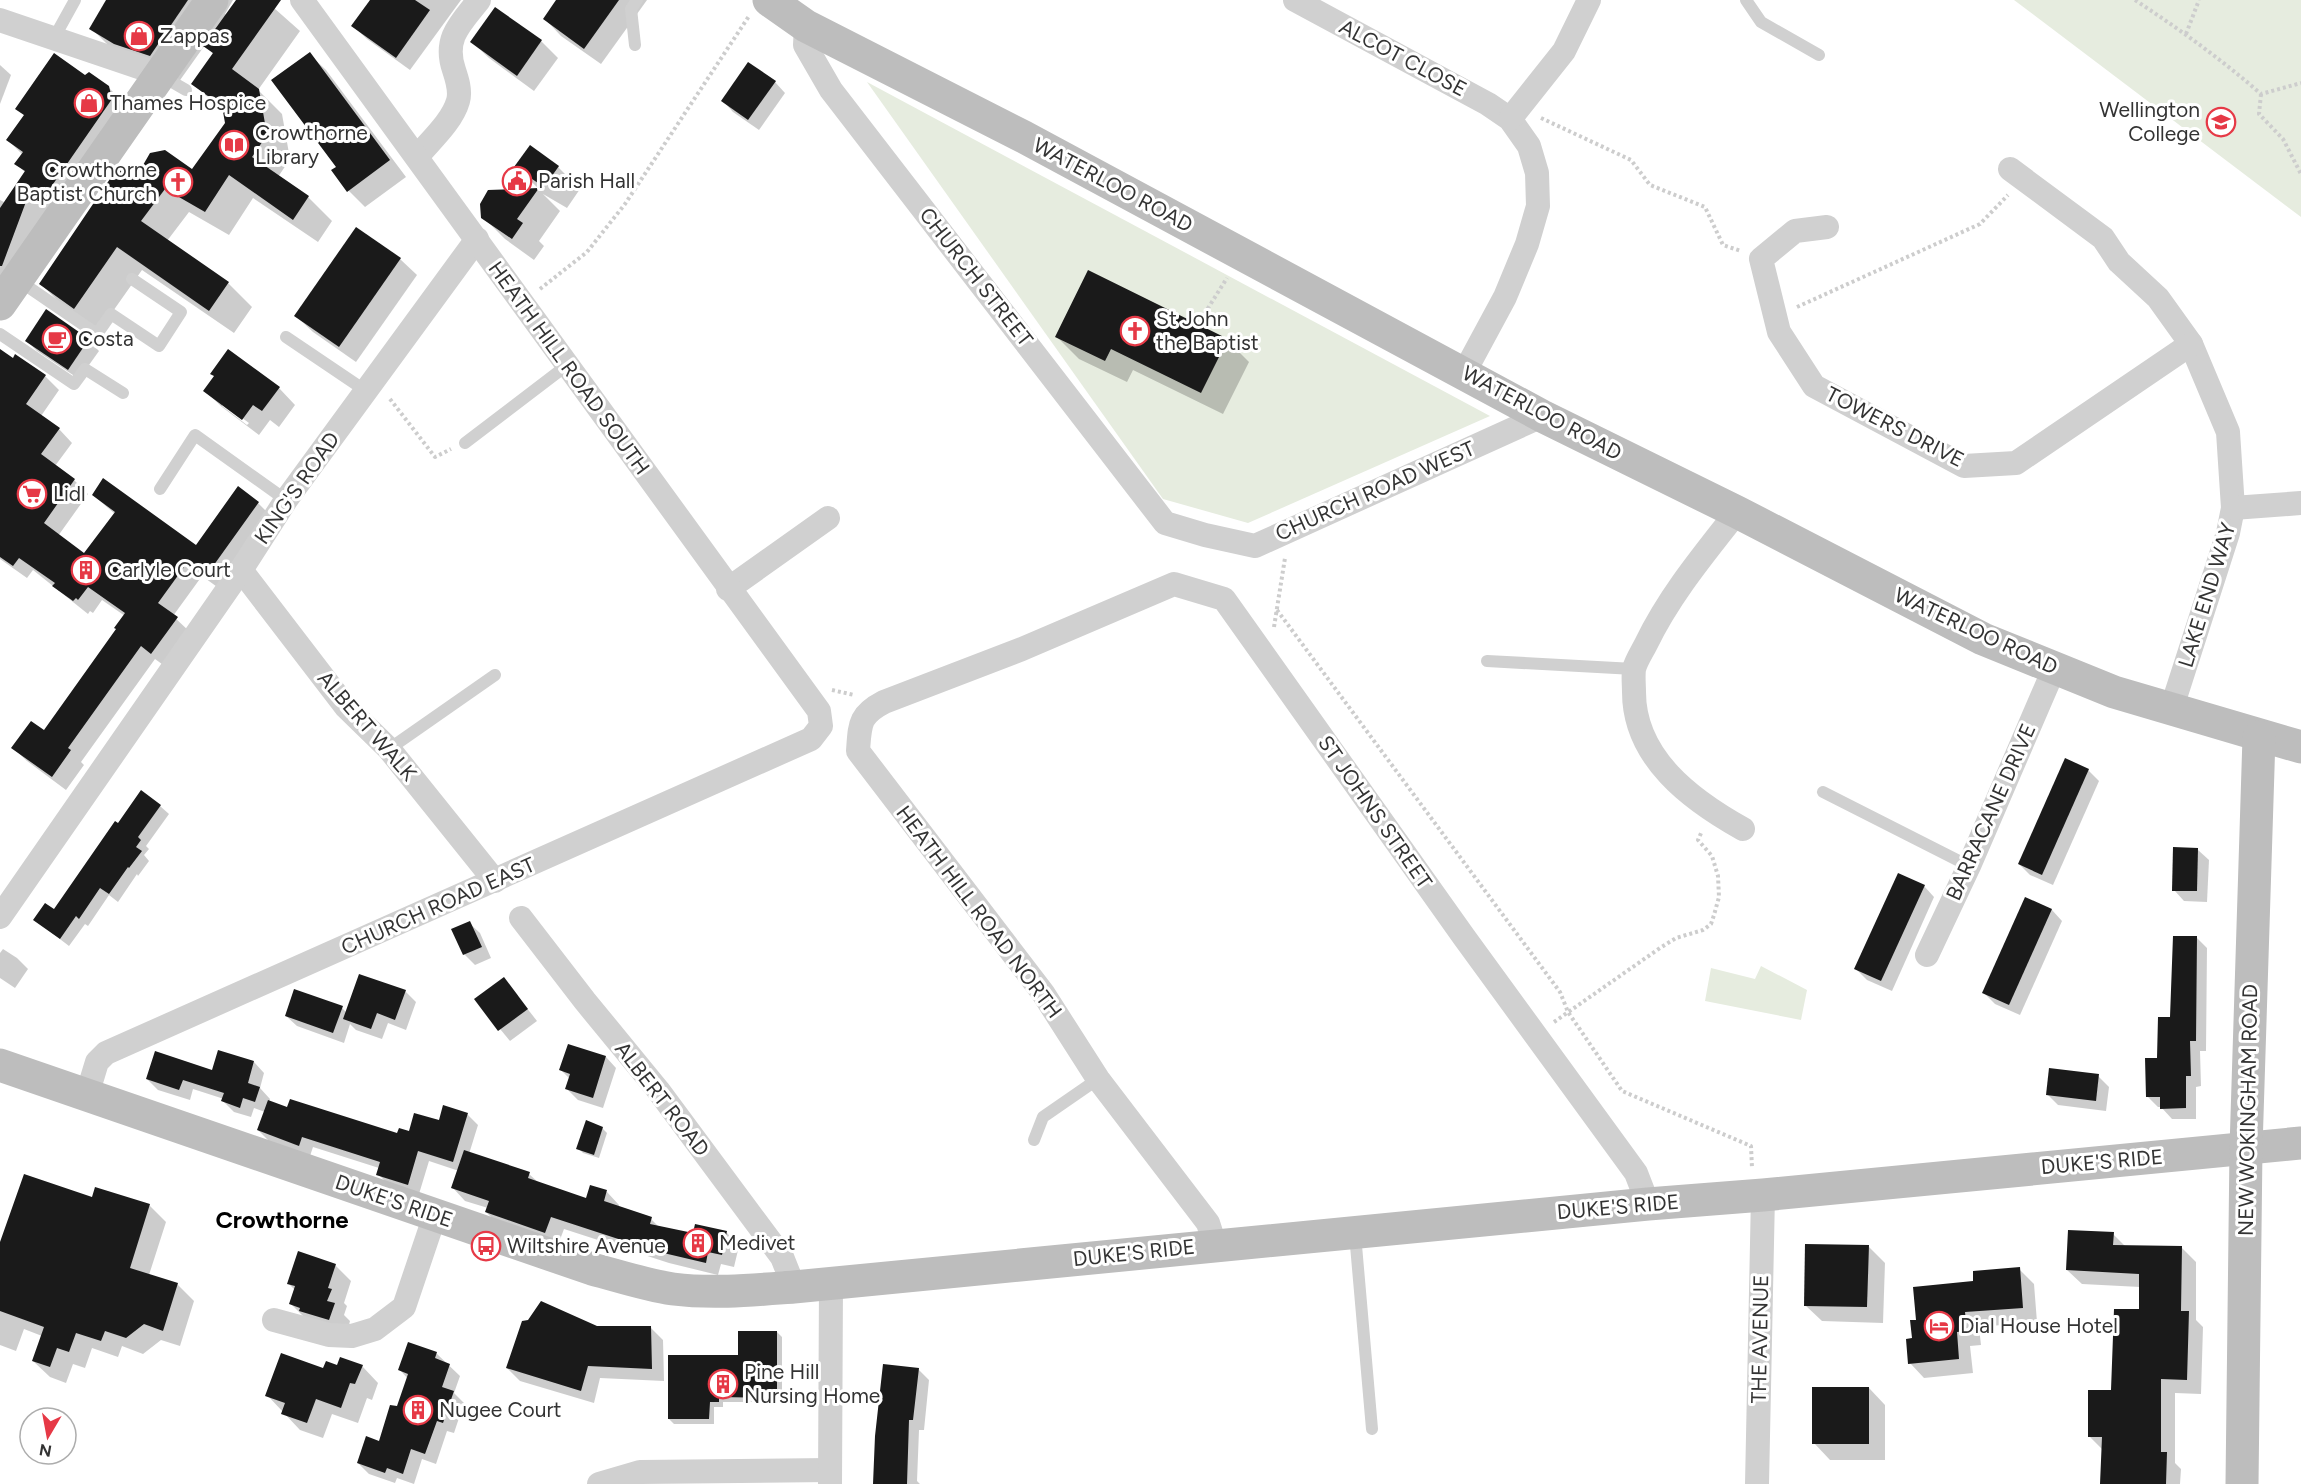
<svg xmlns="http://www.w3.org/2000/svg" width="2301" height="1484" viewBox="0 0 2301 1484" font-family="Figtree,sans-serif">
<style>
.green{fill:#e6ecdf}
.shadow{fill:#0003;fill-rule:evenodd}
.building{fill:#1a1a1a}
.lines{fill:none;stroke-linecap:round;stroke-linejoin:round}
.path{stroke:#cdcdcd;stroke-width:4;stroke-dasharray:3 3;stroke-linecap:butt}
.lane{stroke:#d0d0d0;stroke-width:12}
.street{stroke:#d0d0d0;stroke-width:24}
.secondary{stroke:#bdbdbd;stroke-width:33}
.labels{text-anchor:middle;stroke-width:6;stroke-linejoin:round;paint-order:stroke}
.poi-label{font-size:21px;fill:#333;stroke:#fff;text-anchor:start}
.street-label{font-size:21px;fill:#333;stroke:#fff}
.quarter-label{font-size:24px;font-weight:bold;fill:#000;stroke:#fff}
</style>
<rect width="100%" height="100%" fill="#fff"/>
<!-- green -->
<g class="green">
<polygon points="2014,0 2301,0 2301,217"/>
<polygon points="867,82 1490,416 1248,523 1163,499"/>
<polygon points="1761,966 1807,990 1801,1020 1705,1001 1711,968 1755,979"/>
</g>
<!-- shadow -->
<g class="shadow">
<polygon points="108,0 233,0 225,14 227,15 238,0 265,0 300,31 258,90 282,114 290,159 278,177 308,197 332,221 318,242 253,198 229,235 189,212 167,241 228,283 252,307 234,333 142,270 99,331 65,308 41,284 135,181 192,171 227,123 225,113 193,84 214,55 205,45 178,83 119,56 91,28"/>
<polygon points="371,0 461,0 410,70 367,39 353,26"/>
<polygon points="558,0 647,0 601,64 561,36 545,19"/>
<polygon points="496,9 541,41 558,58 534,91 489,58 472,42"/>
<polygon points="309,54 326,70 406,177 365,207 349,191 333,171 338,167"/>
<polygon points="0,65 11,75 0,104"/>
<polygon points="85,77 108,87 130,109 0,289 0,200 6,203 26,173 16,164 23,155 8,140 25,116 17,108"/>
<polygon points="775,82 785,93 759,130 733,112 723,101"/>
<polygon points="516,167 558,167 580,189 567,208 543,194 560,211 539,241 544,246 534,260 505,239 483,217 489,192 539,189"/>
<polygon points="400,259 417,275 356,362 313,332 296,316"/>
<polygon points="1057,337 1227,340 1249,362 1223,414 1133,370 1127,382 1079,359"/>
<polygon points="26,340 88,340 99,351 79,379 37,351"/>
<polygon points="16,356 45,376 59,390 41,416 59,429 72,443 55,466 74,480 88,494 58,536 85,555 115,514 93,495 196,547 239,488 258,503 272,517 220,589 202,576 173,616 190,632 166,667 155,659 81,762 84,765 66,790 27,761 13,748 44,733 118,629 125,616 102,600 93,613 90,611 88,614 33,570 27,578 0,559 0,365 13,360"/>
<path d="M279 388 295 405 279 427 270 420 259 435 222 407 205 391ZM222 403 249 423 247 425 222 406Z"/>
<polygon points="2088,770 2099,781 2053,885 2030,875 2019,864"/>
<polygon points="160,806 169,814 146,846 149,849 144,855 149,861 138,876 137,874 118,902 109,895 88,926 85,924 69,946 35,920 54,911 118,825"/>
<polygon points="2198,850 2209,860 2207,902 2184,901 2174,890"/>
<polygon points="1924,886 1934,897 1892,991 1867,980 1856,969"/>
<polygon points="2026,899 2052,910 2062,921 2020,1015 1995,1004 1984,993"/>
<polygon points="469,923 480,933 491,958 475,965 464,954"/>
<polygon points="2196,937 2207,948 2206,1051 2200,1051 2201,1086 2196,1087 2196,1119 2172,1119 2161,1107 2158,1107 2147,1096"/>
<polygon points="3,949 17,958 28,969 15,988 0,978 0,953"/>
<polygon points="504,979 537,1021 510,1041 476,1000"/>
<polygon points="405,991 416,1002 406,1030 388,1023 382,1039 356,1030 350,1024 344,1043 297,1026 286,1016 342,1008 347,1013"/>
<polygon points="606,1057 616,1068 603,1108 578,1100 567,1089 570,1079 561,1070"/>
<polygon points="254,1062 264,1073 260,1088 270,1099 269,1102 287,1109 398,1135 440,1121 444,1107 468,1115 478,1125 469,1154 529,1174 539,1183 587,1200 591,1187 607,1192 619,1205 619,1207 651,1219 660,1228 694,1235 727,1233 739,1246 734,1267 721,1264 718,1275 669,1263 564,1229 558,1245 499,1225 486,1212 488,1208 465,1201 453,1188 459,1171 429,1161 419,1194 389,1185 378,1174 379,1168 313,1147 310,1156 269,1141 258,1130 265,1112 254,1108 251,1117 234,1112 223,1101 224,1099 193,1089 190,1100 158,1090 147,1079 213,1072"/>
<polygon points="2098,1076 2109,1087 2106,1111 2058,1105 2047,1094"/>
<polygon points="602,1128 607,1133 599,1158 583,1153 578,1148"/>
<polygon points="93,1199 149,1205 166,1222 149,1275 177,1284 194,1301 180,1346 161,1340 143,1354 122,1346 118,1357 92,1348 85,1368 73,1364 66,1383 50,1377 33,1361 42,1336 24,1329 16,1351 0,1345 0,1246"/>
<polygon points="2113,1234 2126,1247 2181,1247 2196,1262 2196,1320 2203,1327 2201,1394 2175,1393 2175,1463 2181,1469 2180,1484 2102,1484 2103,1450 2090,1437 2113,1391 2140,1311 2140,1287 2082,1284 2067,1270"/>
<polygon points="1868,1246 1885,1263 1883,1323 1822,1321 1805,1305"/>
<polygon points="335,1265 351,1281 344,1303 347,1306 344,1315 350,1321 346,1336 307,1320 291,1304 295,1290 289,1284"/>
<polygon points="2019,1269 2034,1284 2037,1322 1979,1327 1981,1345 1970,1346 1973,1373 1924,1378 1910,1363 1918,1321 1975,1282"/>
<polygon points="597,1327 650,1327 663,1340 664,1381 600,1378 594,1403 520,1381 507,1368"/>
<polygon points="777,1332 782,1337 782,1402 723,1402 723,1407 714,1407 714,1424 674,1424 669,1419 739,1357"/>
<polygon points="436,1353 460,1376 454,1393 464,1403 454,1433 447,1431 436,1464 422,1459 414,1484 397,1478 395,1483 369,1474 358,1463 379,1443 398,1407 408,1379 400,1370"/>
<polygon points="362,1366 378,1383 372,1400 367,1398 358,1423 332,1414 323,1438 300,1430 267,1395 338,1367"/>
<polygon points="918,1369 929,1380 924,1430 919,1430 917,1481 920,1484 874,1484"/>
<polygon points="1869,1388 1885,1405 1885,1460 1830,1460 1814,1443"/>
</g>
<!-- building -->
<g class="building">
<polygon points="106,0 188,0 150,56 114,44 89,29"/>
<polygon points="236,0 281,0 232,69 259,89 267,135 252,157 309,196 293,220 229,175 205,212 165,189 141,221 229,282 209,311 117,247 74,309 39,284 118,167 135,179 150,153 165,150 192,169 225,123 222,106 191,84 213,53 203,46"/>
<polygon points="370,0 415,0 430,10 396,58 351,26"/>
<polygon points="556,0 619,0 584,49 543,19"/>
<polygon points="495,7 542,40 517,76 470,42"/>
<polygon points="310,52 390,160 347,192 331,170 336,167 271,80"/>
<polygon points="54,53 85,75 89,72 109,86 112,99 42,200 30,191 2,266 0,266 0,208 25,171 14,164 23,152 6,140 24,115 15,109"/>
<polygon points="748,62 776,81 748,120 721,101"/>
<polygon points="530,145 559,166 544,187 514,167"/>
<polygon points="539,188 517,219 523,223 512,239 481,218 480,204 488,190"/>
<polygon points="356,227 401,258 339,347 294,316"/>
<polygon points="1088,270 1228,339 1201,393 1111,349 1105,361 1055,337"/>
<polygon points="46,309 89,339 68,370 25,341"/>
<polygon points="0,349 13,358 15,354 46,375 26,404 60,428 41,454 75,479 44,523 84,553 115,512 92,495 103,478 196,545 238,486 259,502 206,576 187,563 158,603 178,617 151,654 141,646 68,748 71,750 52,777 11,748 31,721 44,730 116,629 114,628 125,613 88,587 78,600 76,598 73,601 52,586 55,583 19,558 13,566 0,557"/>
<polygon points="228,349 280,387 262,411 253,405 242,420 203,391 214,376 210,374"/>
<polygon points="2065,758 2089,769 2042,875 2018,864"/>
<polygon points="141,790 161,805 138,837 141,840 136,847 142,851 129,868 128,867 109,894 100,888 79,919 76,916 60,939 33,920 45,903 54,909 115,821 118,823"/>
<polygon points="2173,847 2198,848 2197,891 2172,891"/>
<polygon points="1898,873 1925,885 1881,981 1854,969"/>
<polygon points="2025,897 2052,909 2009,1005 1982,993"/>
<polygon points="470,921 482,947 463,955 451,929"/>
<polygon points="2173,936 2197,936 2196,1041 2190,1041 2191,1076 2186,1076 2186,1108 2160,1109 2160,1097 2146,1097 2145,1058 2157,1058 2158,1017 2170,1017"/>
<polygon points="359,974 406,990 395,1020 377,1013 371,1029 343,1019"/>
<polygon points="504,977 528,1009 498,1031 474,999"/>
<polygon points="294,989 343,1006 333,1033 285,1016"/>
<polygon points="568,1044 606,1056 593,1098 565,1089 570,1074 559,1070"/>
<polygon points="218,1050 254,1061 248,1083 260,1087 255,1102 243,1098 240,1108 221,1101 224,1093 183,1080 179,1090 146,1079 155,1051 212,1070"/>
<polygon points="2049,1068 2099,1074 2096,1101 2046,1095"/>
<polygon points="290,1099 397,1133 399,1128 409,1131 414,1113 439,1120 443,1105 468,1113 453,1162 418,1151 408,1185 376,1175 380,1162 302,1137 299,1146 257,1130 268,1100 287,1107"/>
<polygon points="586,1120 603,1127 594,1155 576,1149"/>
<polygon points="464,1150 530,1172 528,1178 586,1198 590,1185 607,1190 604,1201 652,1217 650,1224 693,1233 695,1224 727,1231 722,1255 708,1252 706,1263 655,1251 551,1217 545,1233 485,1212 489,1201 451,1188"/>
<polygon points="24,1174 92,1197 95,1187 150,1204 130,1268 178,1283 163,1331 144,1324 126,1338 105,1331 101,1341 76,1333 69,1352 57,1348 50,1367 32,1361 44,1327 0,1311 0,1242"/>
<polygon points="2068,1230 2114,1232 2113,1245 2182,1246 2181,1311 2189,1311 2187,1380 2161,1379 2161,1452 2167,1452 2166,1484 2100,1484 2102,1437 2088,1437 2088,1390 2111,1390 2114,1309 2139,1309 2139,1274 2066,1270"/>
<polygon points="1805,1244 1869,1245 1867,1307 1804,1306"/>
<polygon points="298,1251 336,1264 328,1288 332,1289 327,1301 335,1303 329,1320 299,1311 300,1308 289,1304 295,1286 287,1284"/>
<polygon points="2020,1267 2023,1308 1965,1312 1967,1331 1957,1332 1959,1359 1908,1364 1906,1339 1912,1338 1910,1320 1916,1320 1913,1287 1973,1281 1973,1271"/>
<polygon points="541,1301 597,1326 651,1326 652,1369 588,1366 581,1391 506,1368 522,1321 528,1320"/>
<polygon points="738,1331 777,1331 777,1398 719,1397 719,1402 710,1402 709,1419 668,1419 668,1355 738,1355"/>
<polygon points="408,1342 437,1352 435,1358 450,1364 442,1387 454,1391 443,1423 437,1421 425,1454 411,1449 403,1474 387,1468 385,1473 357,1463 366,1436 379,1441 390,1405 397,1406 408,1374 398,1370"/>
<polygon points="281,1353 323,1368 326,1361 337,1365 340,1357 363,1365 355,1384 350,1383 341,1408 316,1399 307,1423 281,1414 285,1403 265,1396"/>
<polygon points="883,1364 919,1368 913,1420 909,1420 907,1484 873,1484 875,1436"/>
<rect x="1812" y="1387" width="57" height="57"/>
</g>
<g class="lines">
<!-- path -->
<g class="path">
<path d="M2135 0C2179 29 2221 59 2261 94L2301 83"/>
<polyline points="2186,34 2199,0"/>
<polyline points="2261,94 2259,114 2283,139 2301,174"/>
<polyline points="1541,118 1631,160 1650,185 1705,207 1723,245 1741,251"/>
<polyline points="540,289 587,252 625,204 749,16"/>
<polyline points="1797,307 1980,224 2008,195"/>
<polyline points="1198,324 1227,278"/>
<polyline points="390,399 435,457 451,449"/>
<polyline points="1277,610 1560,992 1568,1012 1622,1091 1751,1146 1752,1168"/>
<polyline points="1274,627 1285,558"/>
<polyline points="832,690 854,695"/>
<polyline points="1554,1022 1660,948 1676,938 1703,930 1711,924 1714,915 1719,897 1718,876 1712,856 1698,840 1702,831"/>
</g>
<!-- lane -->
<g class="lane">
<polyline points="1746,0 1761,22 1819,55"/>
<polyline points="54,38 75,0"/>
<polyline points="635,45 631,9 637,0"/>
<polyline points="160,75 186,90"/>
<polyline points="18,280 97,334 111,314 159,346 181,312 132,279"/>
<polyline points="0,334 74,384 85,369 123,393"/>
<polyline points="286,337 366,391"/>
<polyline points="465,443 566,366"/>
<polyline points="160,489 195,435 286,500"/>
<polyline points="1487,661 1634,669"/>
<polyline points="389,749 495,675"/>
<polyline points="1823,792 1969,866"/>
<polyline points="1034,1140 1043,1117 1098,1079"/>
<polyline points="1355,1234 1372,1429"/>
</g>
<!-- street -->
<g class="street">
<polyline points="1295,0 1488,104 1510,119 1529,146 1537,173 1538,206 1527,244 1505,297 1464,373"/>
<polyline points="0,20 159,74"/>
<polyline points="806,26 805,45 831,90 1165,523 1205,535 1255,546 1542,416"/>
<polyline points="1510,119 1564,51 1589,0"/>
<path d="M417 157C430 141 452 122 458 101 461 91 457 79 454 70 443 38 461 23 479 0"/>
<polyline points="2010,169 2103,238 2119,262 2158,298 2191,344 2228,432 2233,508 2228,533 2171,710"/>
<polyline points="1827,227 1795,231 1761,259 1779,332 1814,386 1964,466 2016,463 2191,344"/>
<polyline points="2233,508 2301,503"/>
<path d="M1737 512C1704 554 1669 596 1646 644 1642 652 1636 661 1634 669 1633 676 1634 685 1634 692 1634 758 1691 800 1743 829"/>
<polyline points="241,570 346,707 389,749 495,881"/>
<polyline points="728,589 828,518"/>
<polyline points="0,917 241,570 286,500 477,239"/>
<polyline points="521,918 585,1001 658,1090 782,1257 794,1287"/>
<polyline points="1927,955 1969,866 2054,669"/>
<polyline points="87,1095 97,1062 106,1053 811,739 821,726 819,711 302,0"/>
<path d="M1215 1245 1208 1223 1098 1079 1043 993 858 751C860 724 859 715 884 702L1022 649 1174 584 1224 599 1464 937 1636 1173 1648 1204"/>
<polyline points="274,1320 329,1335 352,1336 375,1329 404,1307 435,1215"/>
<polyline points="599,1484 640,1472 830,1470"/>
<polyline points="830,1484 831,1282"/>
<polyline points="1757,1484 1763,1195"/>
</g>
<!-- secondary -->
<g class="secondary">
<polyline points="769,0 806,26 1024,137 1542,416 1737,512 1983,639 2114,692 2301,747"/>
<polyline points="0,304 212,0"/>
<path d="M0 1065 592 1269C619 1276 645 1285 673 1289 713 1294 754 1290 794 1287L1648 1204 1763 1195 2301 1143"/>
<polyline points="2242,1484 2246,1148 2259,737"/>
</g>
</g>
<!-- icons -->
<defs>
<g id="shop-ring" transform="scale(1.5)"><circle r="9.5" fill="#fff" stroke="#e63946" stroke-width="1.5"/><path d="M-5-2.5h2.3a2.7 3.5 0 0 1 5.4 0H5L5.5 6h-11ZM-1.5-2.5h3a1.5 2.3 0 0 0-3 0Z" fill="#e63946"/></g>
<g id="school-ring" transform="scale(1.5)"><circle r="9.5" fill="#fff" stroke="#e63946" stroke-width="1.5"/><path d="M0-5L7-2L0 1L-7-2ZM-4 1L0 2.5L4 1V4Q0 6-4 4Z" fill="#e63946"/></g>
<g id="library-ring" transform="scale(1.5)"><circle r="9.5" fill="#fff" stroke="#e63946" stroke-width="1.5"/><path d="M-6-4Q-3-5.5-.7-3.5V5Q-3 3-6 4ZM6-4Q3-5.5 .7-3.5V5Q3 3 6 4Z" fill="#e63946"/></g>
<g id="civic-ring" transform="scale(1.5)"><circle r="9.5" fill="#fff" stroke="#e63946" stroke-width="1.5"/><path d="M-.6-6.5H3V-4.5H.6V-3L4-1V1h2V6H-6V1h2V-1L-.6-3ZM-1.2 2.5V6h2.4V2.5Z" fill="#e63946"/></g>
<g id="church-ring" transform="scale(1.5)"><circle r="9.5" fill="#fff" stroke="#e63946" stroke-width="1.5"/><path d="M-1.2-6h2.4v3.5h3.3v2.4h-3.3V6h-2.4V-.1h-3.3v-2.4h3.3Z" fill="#e63946"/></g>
<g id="cafe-ring" transform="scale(1.5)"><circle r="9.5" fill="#fff" stroke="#e63946" stroke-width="1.5"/><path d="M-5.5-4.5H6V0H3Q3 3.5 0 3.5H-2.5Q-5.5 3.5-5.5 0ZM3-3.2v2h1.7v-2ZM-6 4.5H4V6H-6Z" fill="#e63946"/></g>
<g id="supermarket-ring" transform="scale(1.5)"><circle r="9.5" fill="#fff" stroke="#e63946" stroke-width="1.5"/><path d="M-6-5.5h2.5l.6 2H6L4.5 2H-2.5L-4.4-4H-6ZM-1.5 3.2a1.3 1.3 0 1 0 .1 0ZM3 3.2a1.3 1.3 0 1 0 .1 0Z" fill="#e63946"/></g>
<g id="building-ring" transform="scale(1.5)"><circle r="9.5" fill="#fff" stroke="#e63946" stroke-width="1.5"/><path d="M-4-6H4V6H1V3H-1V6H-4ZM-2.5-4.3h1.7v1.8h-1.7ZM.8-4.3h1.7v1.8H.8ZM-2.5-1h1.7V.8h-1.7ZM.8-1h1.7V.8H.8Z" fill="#e63946"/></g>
<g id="bus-ring" transform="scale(1.5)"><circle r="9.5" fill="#fff" stroke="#e63946" stroke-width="1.5"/><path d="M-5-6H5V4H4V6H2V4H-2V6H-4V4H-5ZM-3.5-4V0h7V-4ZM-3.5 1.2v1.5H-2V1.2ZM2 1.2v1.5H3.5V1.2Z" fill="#e63946"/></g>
<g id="hotel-ring" transform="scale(1.5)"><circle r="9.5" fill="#fff" stroke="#e63946" stroke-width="1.5"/><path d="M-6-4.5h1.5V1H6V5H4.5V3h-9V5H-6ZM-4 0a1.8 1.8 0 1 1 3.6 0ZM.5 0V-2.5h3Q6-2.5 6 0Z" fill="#e63946"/></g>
</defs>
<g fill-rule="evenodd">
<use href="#shop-ring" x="139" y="36"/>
<use href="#shop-ring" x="89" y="103"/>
<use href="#school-ring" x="2221" y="122"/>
<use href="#library-ring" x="234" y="145"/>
<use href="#civic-ring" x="517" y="181"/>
<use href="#church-ring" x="178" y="182"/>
<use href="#church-ring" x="1135" y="331"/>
<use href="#cafe-ring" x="57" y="339"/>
<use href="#supermarket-ring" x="32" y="494"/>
<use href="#building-ring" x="86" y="570"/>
<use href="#building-ring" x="698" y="1243"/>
<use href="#bus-ring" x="486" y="1246"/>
<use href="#hotel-ring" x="1939" y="1326"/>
<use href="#building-ring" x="723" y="1384"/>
<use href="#building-ring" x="418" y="1410"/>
</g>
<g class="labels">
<!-- poi labels -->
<g class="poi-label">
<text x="160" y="43">Zappas</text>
<text x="110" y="110">Thames Hospice</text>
<text x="2200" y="117" text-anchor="end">Wellington<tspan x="2200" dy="24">College</tspan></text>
<text x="255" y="140">Crowthorne<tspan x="255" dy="24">Library</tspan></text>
<text x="157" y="177" text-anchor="end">Crowthorne<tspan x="157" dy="24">Baptist Church</tspan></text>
<text x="538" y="188">Parish Hall</text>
<text x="1156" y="326">St John<tspan x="1156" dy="24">the Baptist</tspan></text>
<text x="78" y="346">Costa</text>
<text x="53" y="501">Lidl</text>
<text x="107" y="577">Carlyle Court</text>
<text x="719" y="1250">Medivet</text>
<text x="507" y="1253">Wiltshire Avenue</text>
<text x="1960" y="1333">Dial House Hotel</text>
<text x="744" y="1379">Pine Hill<tspan x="744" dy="24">Nursing Home</tspan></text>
<text x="439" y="1417">Nugee Court</text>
</g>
<!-- street labels -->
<g class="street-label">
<text transform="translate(1403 58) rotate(28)" y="7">ALCOT CLOSE</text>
<text transform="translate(1113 185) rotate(28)" y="7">WATERLOO ROAD</text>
<text transform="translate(976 277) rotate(52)" y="7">CHURCH STREET</text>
<text transform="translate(569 368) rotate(54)" y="7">HEATH HILL ROAD SOUTH</text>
<text transform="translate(1542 413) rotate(28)" y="7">WATERLOO ROAD</text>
<text transform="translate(1895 427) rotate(27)" y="7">TOWERS DRIVE</text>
<text transform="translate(297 488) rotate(-55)" y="7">KING'S ROAD</text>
<text transform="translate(1375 491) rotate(-24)" y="7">CHURCH ROAD WEST</text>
<text transform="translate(2207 595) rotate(-73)" y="7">LAKE END WAY</text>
<text transform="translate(1976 631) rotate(25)" y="7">WATERLOO ROAD</text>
<text transform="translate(367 726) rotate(49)" y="7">ALBERT WALK</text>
<text transform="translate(1375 812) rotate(55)" y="7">ST JOHNS STREET</text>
<text transform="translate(1991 812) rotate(-66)" y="7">BARRACANE DRIVE</text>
<text transform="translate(438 906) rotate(-24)" y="7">CHURCH ROAD EAST</text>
<text transform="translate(979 912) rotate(53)" y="7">HEATH HILL ROAD NORTH</text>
<text transform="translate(662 1099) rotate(52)" y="7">ALBERT ROAD</text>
<text transform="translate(2248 1110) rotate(-89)" y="7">NEW WOKINGHAM ROAD</text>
<text transform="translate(2102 1162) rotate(-5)" y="7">DUKE'S RIDE</text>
<text transform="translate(394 1201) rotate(19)" y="7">DUKE'S RIDE</text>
<text transform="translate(1618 1207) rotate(-5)" y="7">DUKE'S RIDE</text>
<text transform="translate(1134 1253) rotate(-6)" y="7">DUKE'S RIDE</text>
<text transform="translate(1760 1339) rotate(-89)" y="7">THE AVENUE</text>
</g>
<!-- quarter labels -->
<g class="quarter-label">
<text x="282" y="1228">Crowthorne</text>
</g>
</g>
<!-- north arrow -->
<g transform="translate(48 1436) rotate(190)"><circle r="28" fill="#ffffff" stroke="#adadad" stroke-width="1.5"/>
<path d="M0-4.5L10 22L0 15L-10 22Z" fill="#e63946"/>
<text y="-9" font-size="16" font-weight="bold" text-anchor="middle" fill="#333333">N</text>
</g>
</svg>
